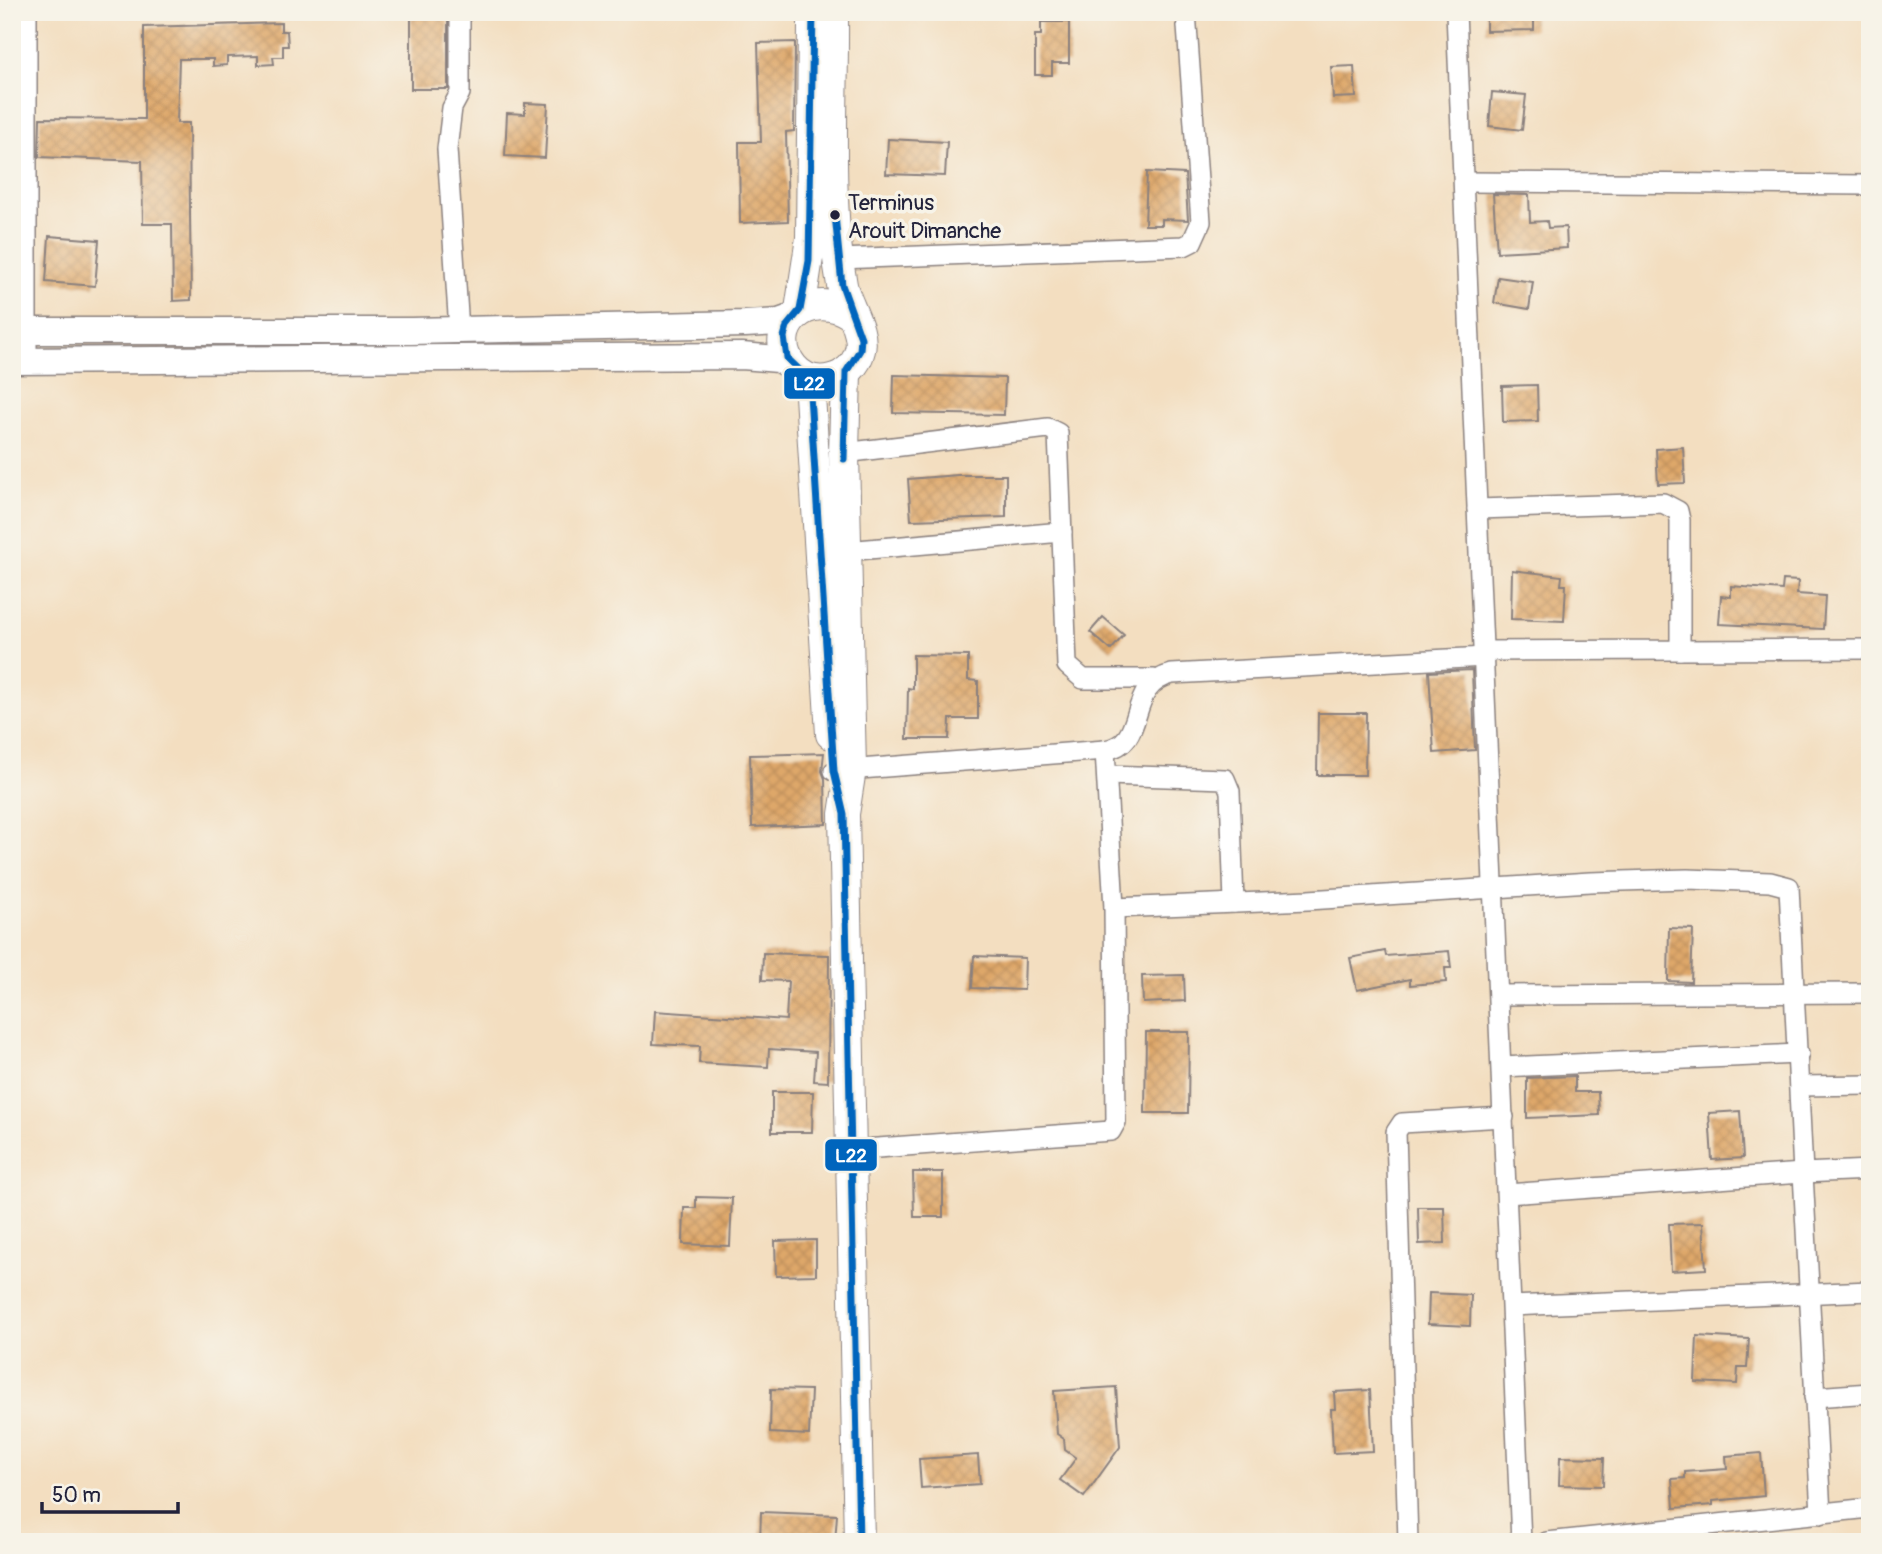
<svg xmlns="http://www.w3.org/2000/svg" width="1882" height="1554" viewBox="0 0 1882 1554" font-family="Pangolin,sans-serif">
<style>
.building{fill:url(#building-cross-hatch)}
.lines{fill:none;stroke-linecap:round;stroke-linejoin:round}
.street-casing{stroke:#8a807e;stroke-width:22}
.secondary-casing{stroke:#8a807e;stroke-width:29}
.primary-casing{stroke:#8a807e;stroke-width:32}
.street{stroke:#fff;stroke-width:19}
.secondary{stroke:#fff;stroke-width:26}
.primary{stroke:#fff;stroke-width:30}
.bus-1-casing{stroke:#f7f3e8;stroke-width:12}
.bus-1{stroke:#0065bd;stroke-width:7}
.bus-dot{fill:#22223b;stroke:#f7f3e8;stroke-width:2.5}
.labels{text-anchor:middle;stroke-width:7;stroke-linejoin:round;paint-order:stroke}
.bus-label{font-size:22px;fill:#22223b;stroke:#f7f3e8;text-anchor:start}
.line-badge{stroke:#f7f3e8;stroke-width:2.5}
.badge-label{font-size:19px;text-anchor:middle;font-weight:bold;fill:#fff}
</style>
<defs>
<pattern id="building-cross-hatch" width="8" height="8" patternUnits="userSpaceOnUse" patternTransform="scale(1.75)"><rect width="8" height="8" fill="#dea769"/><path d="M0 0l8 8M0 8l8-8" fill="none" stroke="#be8f5c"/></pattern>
</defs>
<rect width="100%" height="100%" fill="#f7f3e8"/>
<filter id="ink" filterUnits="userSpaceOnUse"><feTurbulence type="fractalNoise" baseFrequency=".0143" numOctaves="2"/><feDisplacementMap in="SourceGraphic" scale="14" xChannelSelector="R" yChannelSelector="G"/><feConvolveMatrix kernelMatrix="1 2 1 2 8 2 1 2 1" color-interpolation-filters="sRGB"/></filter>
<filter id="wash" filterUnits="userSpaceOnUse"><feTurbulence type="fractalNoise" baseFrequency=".00686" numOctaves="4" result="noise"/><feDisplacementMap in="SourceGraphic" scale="28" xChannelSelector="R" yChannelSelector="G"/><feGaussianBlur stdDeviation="1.57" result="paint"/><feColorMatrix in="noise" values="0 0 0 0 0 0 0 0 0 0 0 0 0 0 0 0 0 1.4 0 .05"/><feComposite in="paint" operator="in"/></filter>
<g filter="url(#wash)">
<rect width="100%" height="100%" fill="#f3dec0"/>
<g id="blocks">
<!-- building -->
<g class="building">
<rect x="411" y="12" width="37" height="77"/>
<polygon points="1486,12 1534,12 1534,30 1486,31"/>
<polygon points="1041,22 1069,22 1069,63 1052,63 1052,75 1035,75 1035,35 1041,35"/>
<polygon points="281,23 281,31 287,31 288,46 283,46 283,57 273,57 274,64 258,65 258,56 227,57 227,65 213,66 213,59 179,59 177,123 189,123 191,300 173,301 172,224 143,224 142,161 39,157 40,118 144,119 144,27"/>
<polygon points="795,42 794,131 786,132 788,221 740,223 739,142 761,142 758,43"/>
<polygon points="1354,66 1356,97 1333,98 1331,67"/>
<polygon points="1492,92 1526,95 1522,130 1489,126"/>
<polygon points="525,103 548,104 545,158 505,156 507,113 525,114"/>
<polygon points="888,139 947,142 945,176 886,174"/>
<polygon points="1147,172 1185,174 1188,220 1162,219 1162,225 1145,225"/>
<polygon points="1493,194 1529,195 1530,222 1547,221 1548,228 1566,227 1567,248 1497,252"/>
<polygon points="49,236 99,240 95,286 46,282"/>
<polygon points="1498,277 1533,282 1529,309 1494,303"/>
<polygon points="894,375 1005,378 1004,415 893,413"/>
<polygon points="1537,385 1538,421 1503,422 1502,386"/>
<polygon points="1683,447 1685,483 1658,484 1656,449"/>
<polygon points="1006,475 1006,517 911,520 908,479 958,475"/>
<polygon points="1512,570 1562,576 1561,585 1566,585 1564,621 1511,619"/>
<polygon points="1783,580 1798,581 1797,594 1825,596 1823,629 1719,624 1721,596 1731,597 1731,586 1782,590"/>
<polygon points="1103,617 1124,635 1111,650 1090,632"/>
<polygon points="913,655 968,656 968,680 978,681 978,719 950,719 949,739 907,739 908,688 913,689"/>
<polygon points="1472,670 1475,750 1434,753 1429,672"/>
<polygon points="1318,713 1366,713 1365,775 1317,775"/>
<polygon points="824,753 822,771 825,779 826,824 752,827 750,755"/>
<polygon points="1669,928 1693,929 1691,982 1668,981"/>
<polygon points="1385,951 1386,956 1449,951 1451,968 1445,968 1446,982 1410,985 1410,979 1357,990 1350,958"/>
<polygon points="763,953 829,955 828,1082 814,1081 816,1052 769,1049 768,1067 699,1063 700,1046 653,1044 655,1011 786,1020 788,981 762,980"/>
<polygon points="974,956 1025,958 1024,990 972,988"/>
<polygon points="1184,975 1185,1001 1143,1003 1142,976"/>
<polygon points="1146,1032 1189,1032 1188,1113 1145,1113"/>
<polygon points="1575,1076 1575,1092 1598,1092 1599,1115 1527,1118 1527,1078"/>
<polygon points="772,1092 813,1092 812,1132 772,1132"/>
<polygon points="1740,1111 1743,1158 1712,1160 1709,1113"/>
<polygon points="913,1172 943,1172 943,1217 914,1217"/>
<polygon points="696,1197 732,1198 730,1246 683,1244 684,1208 696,1208"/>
<polygon points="1418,1207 1444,1207 1445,1243 1419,1244"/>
<polygon points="1703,1223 1706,1269 1671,1271 1669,1224"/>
<polygon points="816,1240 816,1275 776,1276 775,1241"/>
<polygon points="1429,1293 1471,1295 1470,1326 1428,1324"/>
<polygon points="1697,1336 1749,1339 1747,1368 1738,1368 1737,1384 1695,1382"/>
<polygon points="1116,1387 1120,1447 1084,1497 1060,1480 1076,1458 1065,1450 1064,1439 1057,1434 1054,1391"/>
<polygon points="771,1389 811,1390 809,1435 770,1433"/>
<polygon points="1370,1390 1373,1451 1333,1453 1331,1409 1335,1409 1334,1392"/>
<polygon points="1761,1453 1764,1496 1713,1501 1713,1505 1674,1508 1672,1479 1685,1478 1685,1472 1727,1469 1726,1456"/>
<polygon points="978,1455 980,1484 921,1488 919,1459"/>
<polygon points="1560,1457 1604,1458 1603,1486 1559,1485"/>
<polygon points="761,1512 837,1515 835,1542 760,1542"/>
</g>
</g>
</g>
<g filter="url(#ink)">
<use href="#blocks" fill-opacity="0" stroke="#8a807e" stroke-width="2"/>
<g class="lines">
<!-- street casing -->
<g class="street-casing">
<g id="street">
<polyline points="27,12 27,361"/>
<polyline points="1456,12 1521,1542"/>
<polyline points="1466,182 1870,185"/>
<polyline points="839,259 1184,246 1192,242 1201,222 1186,12"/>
<polyline points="459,330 447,149 452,108 460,93 460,12"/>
<polyline points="844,453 1048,428 1058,433 1067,665 1083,679 1154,679"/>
<polyline points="1477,509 1663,503 1678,511 1680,520 1680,650 1485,651"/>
<polyline points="846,551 1062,532"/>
<polyline points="1680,650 1870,649"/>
<path d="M1105 750C1150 743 1123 686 1172 674L1485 657"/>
<polyline points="834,771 1105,750 1114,908 1308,900 1590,882 1687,879 1770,882 1789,887 1803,1173 1870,1170"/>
<polyline points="1107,775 1225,779 1230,791 1234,903"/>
<polyline points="1499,995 1870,993"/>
<polyline points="1502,1067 1799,1054"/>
<polyline points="1801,1086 1870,1085"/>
<polyline points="850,1150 1111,1131 1116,1122 1114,908"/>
<polyline points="1507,1194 1803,1173 1821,1514"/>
<polyline points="1512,1306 1870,1291"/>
<polyline points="1814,1397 1870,1393"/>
<polyline points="1408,1542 1396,1132 1402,1123 1504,1117"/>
<polyline points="1547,1542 1870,1508"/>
</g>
</g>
<!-- secondary casing -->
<g class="secondary-casing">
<g id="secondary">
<polyline points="12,331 411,331 745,324 779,322 793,317"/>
<polyline points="12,361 742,356 778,359 793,367"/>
</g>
</g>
<!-- primary casing -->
<g class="primary-casing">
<g id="primary">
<path d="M833 12C834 102 826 196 842 285 846 305 865 331 860 350 853 381 813 391 793 367 763 330 808 286 850 314"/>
<polyline points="800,310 811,238 813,23"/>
<polyline points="846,372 844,453 851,769 844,814 859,1542"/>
<polyline points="809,379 831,734"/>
</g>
</g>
<!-- street -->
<use href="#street" class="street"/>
<!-- secondary -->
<use href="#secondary" class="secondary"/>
<!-- primary -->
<use href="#primary" class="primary"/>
<!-- bus-1 casing -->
<g class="bus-1-casing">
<g id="bus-1">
<polyline points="813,12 809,261 800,310 787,326 784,337 787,358 809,379 834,771 844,814 859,1542"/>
<polyline points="835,215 842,285 861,338 860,350 846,372 844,459"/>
</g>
</g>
<!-- bus-1 -->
<use href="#bus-1" class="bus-1"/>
</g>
</g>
<!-- markers -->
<circle class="bus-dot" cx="835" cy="215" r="6"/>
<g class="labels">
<!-- bus labels -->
<g class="bus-label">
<text x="848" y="210">Terminus<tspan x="848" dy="28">Arouit Dimanche</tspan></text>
</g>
</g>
<g class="line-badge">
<rect x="783" y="367" width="53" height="33" rx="7" fill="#0065bd"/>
<rect x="824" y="1138" width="54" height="34" rx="7" fill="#0065bd"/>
</g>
<g class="badge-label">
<text x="809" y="390">L22</text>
<text x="851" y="1162">L22</text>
</g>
<!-- margin -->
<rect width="1882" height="1554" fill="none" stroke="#f7f3e8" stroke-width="42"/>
<!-- scale -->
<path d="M42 1502v10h136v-10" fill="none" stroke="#22223b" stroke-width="3.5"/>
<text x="52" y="1502" font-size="21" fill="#22223b" stroke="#f7f3e8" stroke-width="5" paint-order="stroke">50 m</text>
</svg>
